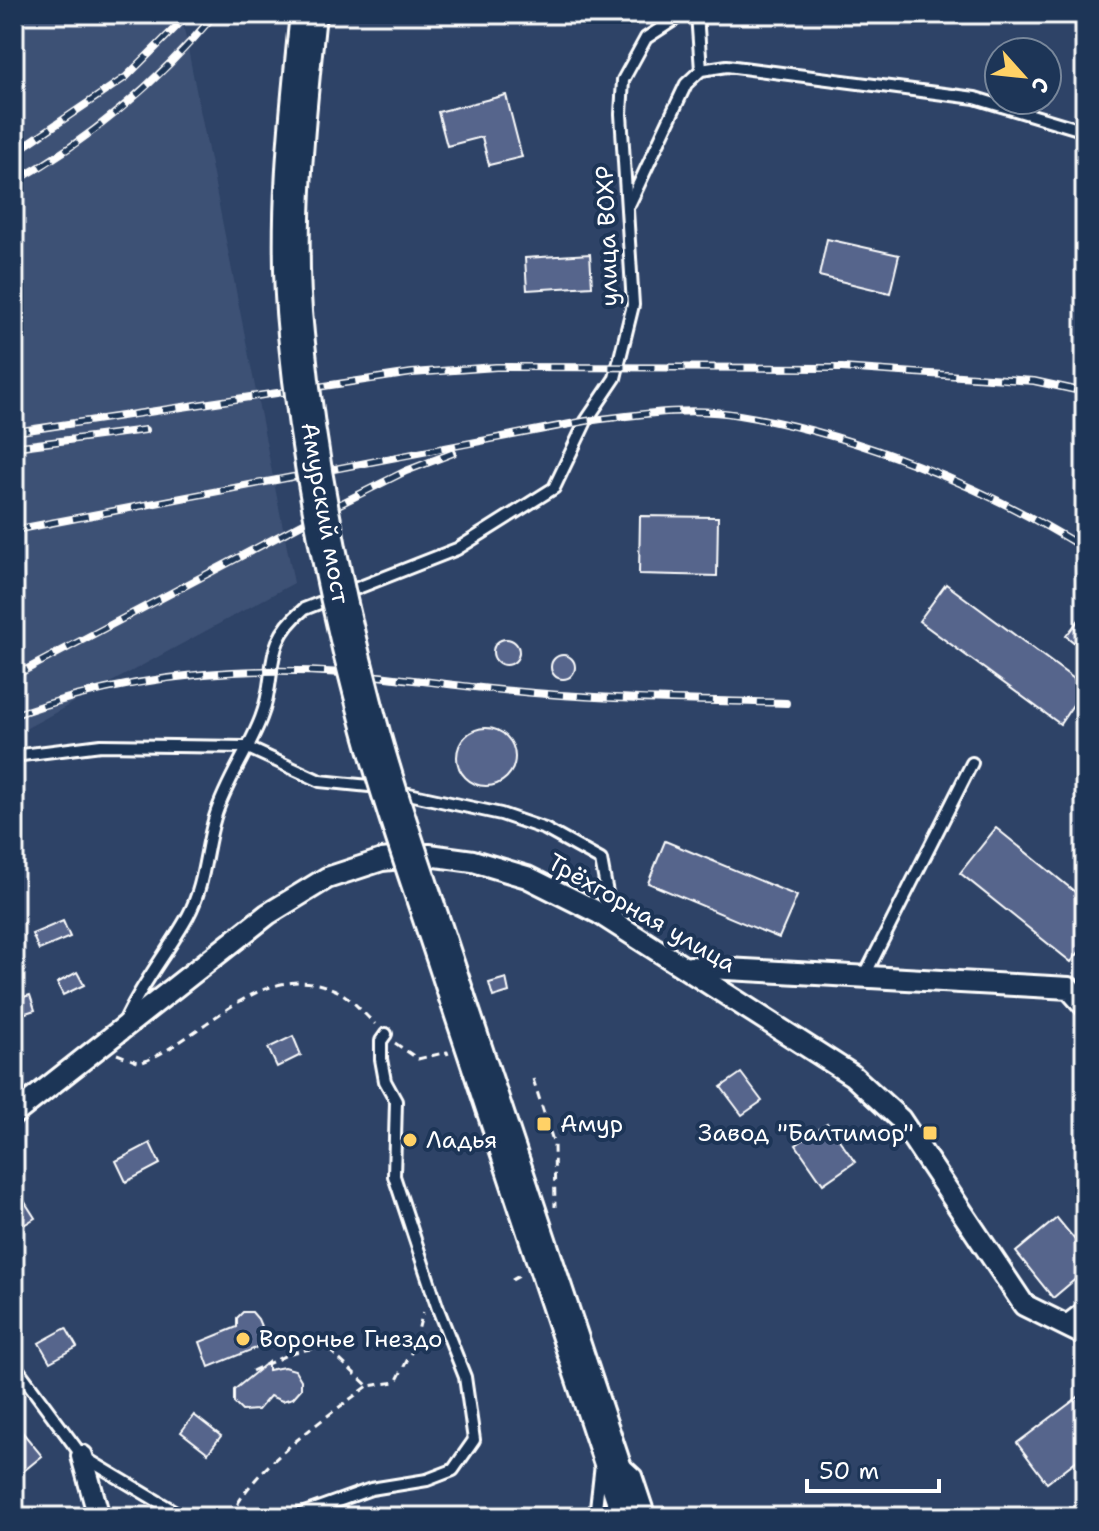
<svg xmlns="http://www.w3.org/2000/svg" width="1099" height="1531" viewBox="0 0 1099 1531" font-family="'Shantell Sans',sans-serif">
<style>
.built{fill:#3e5175}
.building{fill:#57658c;stroke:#fff;stroke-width:2}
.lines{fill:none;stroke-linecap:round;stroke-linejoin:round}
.service-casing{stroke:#fff;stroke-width:16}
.minor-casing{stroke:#fff;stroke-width:26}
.trunk-casing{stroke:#fff;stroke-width:40}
.path{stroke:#fff;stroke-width:3;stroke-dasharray:8 6;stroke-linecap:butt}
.service{stroke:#1d3557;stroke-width:10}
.minor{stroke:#1d3557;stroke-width:20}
.trunk{stroke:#1d3557;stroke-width:34}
.rail-casing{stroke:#fff;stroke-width:8}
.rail{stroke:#1d3557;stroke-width:5;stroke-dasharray:15;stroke-linecap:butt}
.trunk-bridge-casing{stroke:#fff;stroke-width:40;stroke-linecap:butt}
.trunk-bridge{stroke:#1d3557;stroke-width:34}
.poi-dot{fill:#ffd166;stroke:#1d3557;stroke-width:3}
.labels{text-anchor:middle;stroke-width:8;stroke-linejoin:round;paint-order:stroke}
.street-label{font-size:24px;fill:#fff;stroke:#1d3557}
.poi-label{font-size:24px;fill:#fff;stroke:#1d3557;text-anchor:start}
</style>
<rect width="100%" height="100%" fill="#2e4367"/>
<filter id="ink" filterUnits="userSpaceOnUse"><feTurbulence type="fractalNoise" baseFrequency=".0125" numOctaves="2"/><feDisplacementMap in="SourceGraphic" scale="16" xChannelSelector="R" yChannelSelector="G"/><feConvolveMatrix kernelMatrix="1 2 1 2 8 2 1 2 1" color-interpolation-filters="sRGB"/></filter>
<g filter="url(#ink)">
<!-- built -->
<polygon class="built" points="24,14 181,14 294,583 14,735 14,21"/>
<!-- building -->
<g class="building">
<polygon points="506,95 522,157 489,165 482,137 447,146 438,112"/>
<polygon points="827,239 899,255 890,293 819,276"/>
<polygon points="590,254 592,286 527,290 525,258"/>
<polygon points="640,516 718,517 717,576 639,574"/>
<polygon points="946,584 1085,687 1060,724 919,621"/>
<polygon points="1085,612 1085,651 1066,636"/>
<circle cx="506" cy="652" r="13"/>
<circle cx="563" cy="667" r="12"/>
<circle cx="486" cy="757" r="29"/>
<polygon points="996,828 1085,900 1085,945 1071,962 960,873"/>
<polygon points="665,841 797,896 779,938 648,883"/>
<polygon points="63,921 70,937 39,950 32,934"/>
<polygon points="77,972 84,985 63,995 57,983"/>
<polygon points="506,978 509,992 493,997 489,983"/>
<polygon points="30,995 35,1010 19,1015 14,1000"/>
<polygon points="293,1036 301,1055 277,1067 268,1048"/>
<polygon points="741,1073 762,1101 742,1115 721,1087"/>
<polygon points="827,1123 855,1162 823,1184 796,1145"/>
<polygon points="150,1143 160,1164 126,1182 116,1161"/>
<polygon points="14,1185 35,1218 14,1231"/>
<polygon points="1057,1218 1085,1252 1085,1271 1053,1298 1016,1252"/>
<polygon points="243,1312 252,1312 258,1319 268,1343 209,1367 200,1342 237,1327 237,1318"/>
<polygon points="66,1328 77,1347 50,1362 39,1343"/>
<polygon points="268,1362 268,1370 284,1367 295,1370 301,1380 301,1389 293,1398 282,1401 270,1396 258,1410 242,1411 234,1403 234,1390"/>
<polygon points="1085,1392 1085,1454 1047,1483 1017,1443"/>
<polygon points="194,1415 221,1436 208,1453 181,1432"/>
<polygon points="14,1422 42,1456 14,1479"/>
</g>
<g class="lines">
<!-- service casing -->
<g class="service-casing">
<g id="service">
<polyline points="697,14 701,70"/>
<polyline points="630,203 686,84 701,70 727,66 975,98 1085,131"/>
<polyline points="14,756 101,745 246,747 320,781 379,787"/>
<polyline points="395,791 501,814 545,829 601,860 609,904 620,921"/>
<polyline points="864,977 972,763"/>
<path d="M125 1020C142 983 168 952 188 916 205 885 205 850 215 817 226 781 248 752 261 718 279 672 260 645 304 609L457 549 554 488 586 421 615 378 633 305 621 114 623 80 646 38 683 14"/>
<polyline points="1064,1322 1085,1306"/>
<polyline points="14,1364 82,1456 184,1517"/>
<polyline points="623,1463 636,1475 650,1517"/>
<polyline points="293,1517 371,1489 427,1480 453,1470 474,1440 465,1377 438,1309 394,1176 396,1101 385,1081 381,1059 381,1041 386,1034"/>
<polyline points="595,1517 601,1464"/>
</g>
</g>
<!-- minor casing -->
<g class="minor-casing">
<g id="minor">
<polyline points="690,967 1069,988 1085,1006"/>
<polyline points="14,1114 268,914 327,878 382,860 429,855 473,861 527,877 599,913 852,1075 900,1119 1024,1305 1085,1335"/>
<polyline points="82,1456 99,1517"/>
</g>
</g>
<!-- trunk casing -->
<g class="trunk-casing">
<polyline id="trunk" points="457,997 630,1517"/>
</g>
<!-- path -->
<g class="path">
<polyline points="395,1043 418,1059 447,1052 448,1055"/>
<path d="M117 1054 140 1063C203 1040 259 958 333 989 349 995 363 1013 375 1024"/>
<polyline points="533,1079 554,1144 555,1207"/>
<polyline points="512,1280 521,1275"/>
<polyline points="252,1371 291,1353 325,1346 368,1386 396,1382 413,1349 423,1312"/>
<path d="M232 1517C245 1473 330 1414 368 1386"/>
</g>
<!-- service -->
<use href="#service" class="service"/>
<!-- minor -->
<use href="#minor" class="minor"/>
<!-- trunk -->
<use href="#trunk" class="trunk"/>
<!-- rail casing -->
<g class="rail-casing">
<g id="rail">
<polyline points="14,153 126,77 189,14"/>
<path d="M14 182C93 138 157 83 215 14"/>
<polyline points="14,432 412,373 496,367 842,368 1034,381 1085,392"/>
<polyline points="14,447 145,430"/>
<path d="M14 530 586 421C636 415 689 406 739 415 856 434 984 486 1085 549"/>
<polyline points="14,676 334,507 406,471 453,453"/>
<path d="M14 715C120 678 231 665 343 673 400 677 456 686 512 691 603 700 695 700 786 703"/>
</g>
</g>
<!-- rail -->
<use href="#rail" class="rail"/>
<!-- trunk-bridge casing -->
<g class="trunk-bridge-casing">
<path id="trunk-bridge" d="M308 14C297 119 285 229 296 334 308 458 332 582 364 703 389 802 426 900 457 997"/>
</g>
<!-- trunk-bridge -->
<use href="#trunk-bridge" class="trunk-bridge"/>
</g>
</g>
<!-- markers -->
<g class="poi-dot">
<rect x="536" y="1116" width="16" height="16" rx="4"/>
<rect x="922" y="1125" width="16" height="16" rx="4"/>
<circle cx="410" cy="1140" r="8"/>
<circle cx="243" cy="1339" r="8"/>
</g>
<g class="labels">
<!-- street labels -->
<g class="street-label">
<text transform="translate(607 236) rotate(-92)" y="8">улица ВОХР</text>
<text transform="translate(325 513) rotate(80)" y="8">Амурский мост</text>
<text transform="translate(642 913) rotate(30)" y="8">Трёхгорная улица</text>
</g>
<!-- poi labels -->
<g class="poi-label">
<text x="560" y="1132">Амур</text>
<text x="914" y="1141" text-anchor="end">Завод "Балтимор"</text>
<text x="426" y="1148">Ладья</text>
<text x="259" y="1347">Воронье Гнездо</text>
</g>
</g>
<!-- margin -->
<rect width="1099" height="1531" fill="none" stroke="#1d3557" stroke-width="48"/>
<rect x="24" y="24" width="1051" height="1483" fill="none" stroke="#fff" stroke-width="3" filter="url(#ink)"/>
<!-- north arrow -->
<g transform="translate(1023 76) rotate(117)"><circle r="38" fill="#1d3557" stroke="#77869a" stroke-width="2"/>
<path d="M0-6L14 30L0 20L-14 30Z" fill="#ffd166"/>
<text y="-12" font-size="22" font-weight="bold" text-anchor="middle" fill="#ffffff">С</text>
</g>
<!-- scale -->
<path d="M807 1479v12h132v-12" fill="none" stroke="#ffffff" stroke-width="4"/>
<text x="819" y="1479" font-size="24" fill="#ffffff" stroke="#1d3557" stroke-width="6" paint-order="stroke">50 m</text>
</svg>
